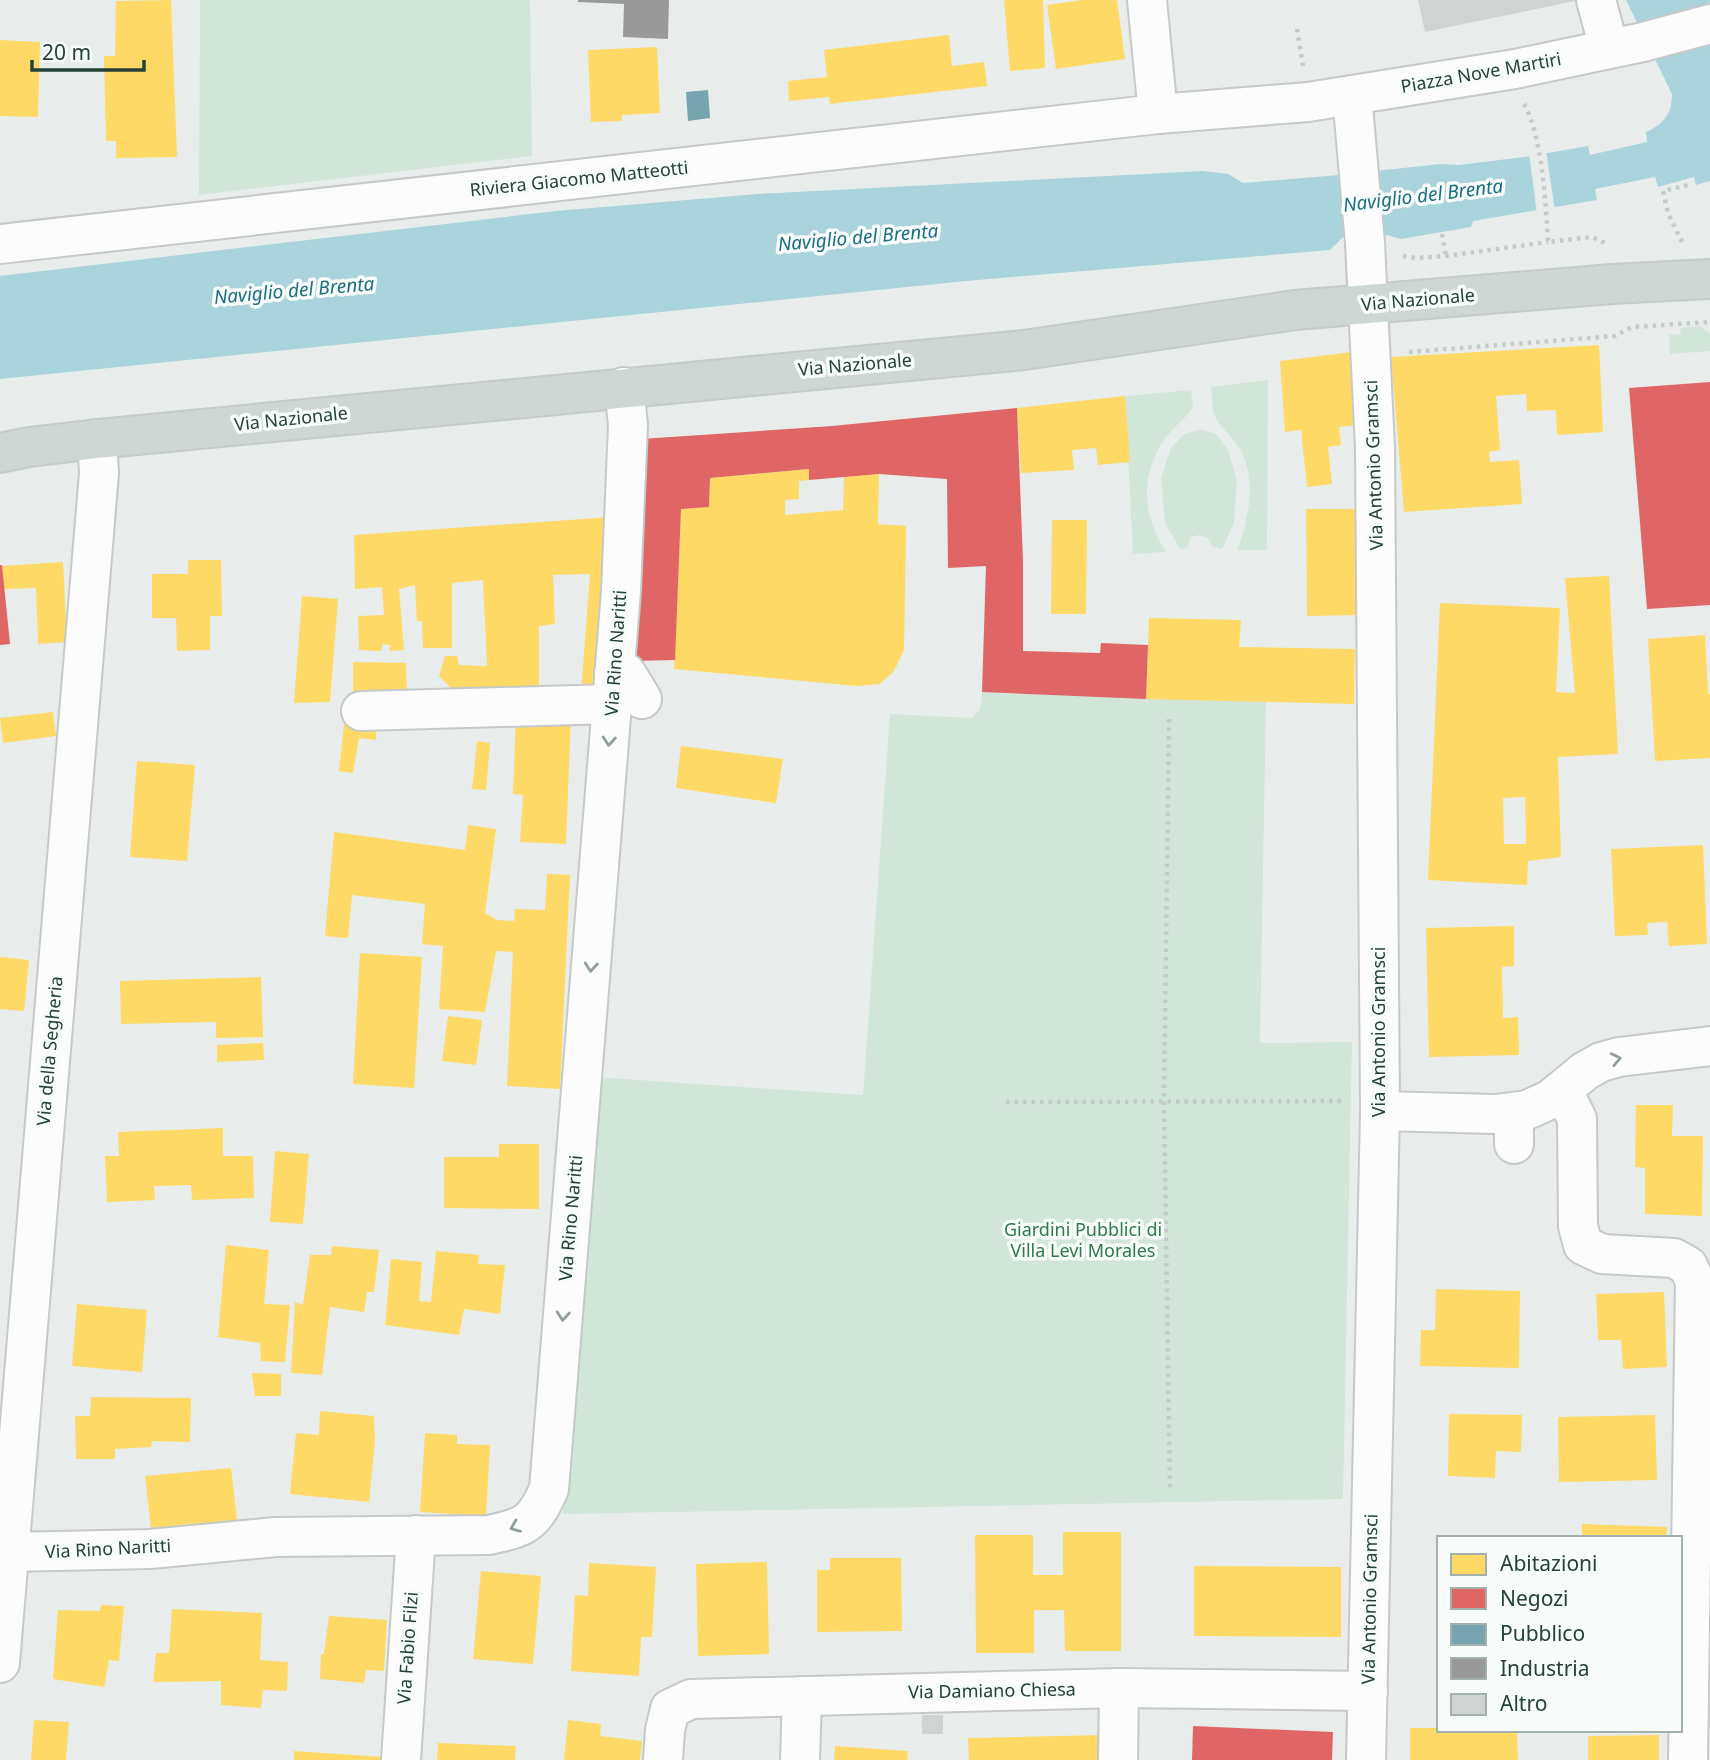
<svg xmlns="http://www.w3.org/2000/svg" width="1710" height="1760" viewBox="0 0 1710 1760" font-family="'Noto Sans',sans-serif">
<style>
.green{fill:#d1e6d8}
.water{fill:#a9d4db}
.pier{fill:#e8edeb}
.homes{fill:#ffd966;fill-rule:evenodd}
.shops{fill:#e06666}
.public{fill:#76a5af}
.industry{fill:#999}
.building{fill:#cfd4d2}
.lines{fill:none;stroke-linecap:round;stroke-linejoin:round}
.minor-casing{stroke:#c5cac8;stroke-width:42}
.major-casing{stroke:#c3ccc9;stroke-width:42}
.path{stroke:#c3ccca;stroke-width:4.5;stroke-dasharray:3.5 5;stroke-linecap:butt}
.minor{stroke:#fcfcfc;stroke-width:38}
.major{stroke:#cfd7d5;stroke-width:38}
.oneway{stroke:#909f9b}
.labels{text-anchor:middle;stroke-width:7;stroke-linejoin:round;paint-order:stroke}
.street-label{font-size:18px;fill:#24423a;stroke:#f7fbf9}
.park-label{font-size:18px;fill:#2d7a4b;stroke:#f7fbf9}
.water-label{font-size:19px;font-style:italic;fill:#1c6f80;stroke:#f7fbf9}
</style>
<rect width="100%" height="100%" fill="#e8edeb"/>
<!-- green -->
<g class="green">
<polygon points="200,0 530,0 532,156 199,195"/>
<polygon points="1700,326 1710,334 1710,351 1670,354 1669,335 1681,334 1680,328"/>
<path d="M1268 380 1267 550H1237C1249 521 1257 478 1240 449 1233 437 1219 427 1214 414 1212 406 1212 395 1211 387Z"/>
<path d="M1191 390 1193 408C1184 420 1171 429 1164 440 1139 478 1143 516 1166 552L1133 554 1125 396Z"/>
<polygon points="1200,429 1216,434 1228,450 1237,481 1234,523 1222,549 1212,547 1208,538 1200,535 1191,537 1188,547 1180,549 1165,523 1161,478 1171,448 1183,435"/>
<polygon points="982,692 1266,702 1260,1043 1352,1042 1343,1499 563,1514 594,1077 863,1095 890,714 972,718 980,709"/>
</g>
<!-- water -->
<path class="water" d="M1626 0H1710V181L1696 185 1694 177 1658 187 1655 177 1595 189 1597 200 1473 221 1471 227 1401 239 1387 235 1343 237 1330 250 966 281 0 379V276L556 211 758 194 1203 171 1228 174 1243 183 1339 175 1440 164 1459 165 1531 156 1588 146 1590 155 1647 142 1646 132C1664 124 1672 114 1672 94Z"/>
<!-- pier -->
<polygon class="pier" points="1546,150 1555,211 1537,214 1529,153"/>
<!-- homes -->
<g class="homes">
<polygon points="171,0 177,157 116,158 116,141 106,141 104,56 115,56 116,1"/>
<polygon points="1004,0 1043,0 1045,68 1010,71"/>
<polygon points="1082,0 1117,0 1125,59 1056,69 1047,5"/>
<polygon points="949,35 952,66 984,62 987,86 830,104 829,97 789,101 788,81 827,77 824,50"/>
<polygon points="0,40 40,42 38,117 0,116"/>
<polygon points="657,47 660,113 622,115 622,121 591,122 588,50"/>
<polygon points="1599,345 1603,432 1557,435 1556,410 1527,411 1526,394 1496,396 1500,450 1489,452 1490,462 1519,460 1522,504 1404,512 1391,357"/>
<polygon points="1352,352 1358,425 1339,427 1341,445 1328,447 1332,484 1307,487 1301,430 1285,432 1280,361"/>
<polygon points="1125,396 1130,462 1098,465 1096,448 1072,450 1074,470 1021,473 1017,408"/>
<polygon points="809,469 809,480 799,481 799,499 785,500 785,515 843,510 844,477 879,474 878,524 906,526 904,650 894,671 880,684 857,686 674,669 681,509 709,507 710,478"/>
<polygon points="1306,509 1355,509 1357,615 1307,616"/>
<polygon points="612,517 600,693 581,693 590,574 553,575 555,624 539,626 539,686 452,689 439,676 445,656 457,656 459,665 487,666 483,580 452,583 452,648 423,648 422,621 417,621 415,585 399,589 404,650 390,651 390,645 383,644 381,651 359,650 358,616 384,615 382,587 355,589 354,535"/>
<polygon points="1052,520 1087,520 1086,614 1051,614"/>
<polygon points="188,560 221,560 222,616 210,616 210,650 177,651 176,618 152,618 152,574 188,574"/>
<polygon points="63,562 67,642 38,644 36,588 4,589 2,566"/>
<path d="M1609 576 1618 754 1558 757 1561 857 1528 861 1527 885 1428 880 1440 603 1560 608 1556 692 1575 693 1565 578ZM1525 797 1526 844H1504L1503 798Z"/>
<polygon points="302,596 338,599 330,702 294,703"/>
<polygon points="1149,618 1241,620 1239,647 1355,649 1354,704 1146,699"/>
<polygon points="1705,635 1708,694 1710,694 1710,758 1655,761 1648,639"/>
<polygon points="353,662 406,663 407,697 353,698"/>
<polygon points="53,712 56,736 3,743 0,718"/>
<polygon points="516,715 571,715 566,844 520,842 523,795 513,794"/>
<polygon points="376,722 376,740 359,738 353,773 339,771 344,724 361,725"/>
<polygon points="477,741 490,743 486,790 472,789"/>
<polygon points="681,746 783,759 776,803 676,788"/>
<polygon points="137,761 195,765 187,861 130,857"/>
<polygon points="468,825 496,829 485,913 497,920 514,921 515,909 545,910 547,874 570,875 560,1089 507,1086 513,952 496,951 485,1012 439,1009 443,946 422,944 425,904 352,895 348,938 325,936 334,832 465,850"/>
<polygon points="1703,845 1707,944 1669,946 1667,922 1647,923 1648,935 1615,936 1611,849"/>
<polygon points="1514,926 1514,966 1502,967 1503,1018 1518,1017 1519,1055 1429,1057 1426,928"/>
<polygon points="360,953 422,957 414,1088 353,1084"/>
<polygon points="0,957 29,960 24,1011 0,1009"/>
<polygon points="261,977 263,1037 216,1038 216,1022 121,1024 120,981"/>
<polygon points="448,1016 482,1020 476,1065 442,1061"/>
<polygon points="263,1043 264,1060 217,1062 217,1045"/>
<polygon points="1636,1105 1673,1105 1672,1136 1703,1136 1702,1216 1645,1214 1645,1168 1635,1167"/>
<polygon points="223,1128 223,1156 253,1156 254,1198 192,1200 191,1185 154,1186 155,1200 107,1202 105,1156 119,1156 118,1132"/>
<polygon points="499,1144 539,1144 539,1209 444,1208 444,1157 499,1157"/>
<polygon points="275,1151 309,1154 303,1224 270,1222"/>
<polygon points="226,1245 269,1250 264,1304 290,1305 285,1362 261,1361 260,1343 218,1337"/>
<polygon points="332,1246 379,1250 374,1292 367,1292 364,1312 330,1307 322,1375 291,1373 295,1302 303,1305 310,1255 331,1255"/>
<polygon points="436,1251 479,1255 478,1264 505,1265 500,1314 464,1309 459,1335 385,1325 391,1259 422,1262 419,1301 431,1302"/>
<polygon points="1436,1289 1520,1291 1519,1368 1420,1366 1421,1330 1435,1330"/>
<polygon points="1664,1292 1667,1367 1623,1369 1621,1340 1598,1340 1596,1294"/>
<polygon points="77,1304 147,1310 142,1372 72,1366"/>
<polygon points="252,1373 281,1374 281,1396 255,1396"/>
<polygon points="91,1397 191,1398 190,1442 152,1441 151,1447 115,1449 115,1459 76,1459 75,1416 90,1416"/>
<polygon points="320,1411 374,1416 375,1440 369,1502 290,1494 296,1433 319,1435"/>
<polygon points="1449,1414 1522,1415 1521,1452 1496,1451 1495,1478 1448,1476"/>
<polygon points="1655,1415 1657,1480 1559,1482 1558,1417"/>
<polygon points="425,1433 457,1435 457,1444 490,1445 486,1516 420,1512"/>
<polygon points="231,1468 237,1520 151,1528 145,1476"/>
<polygon points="1582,1524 1667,1527 1666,1538 1582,1538"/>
<polygon points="1063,1532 1121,1532 1121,1651 1065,1651 1064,1610 1034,1610 1034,1653 976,1653 975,1535 1033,1535 1033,1575 1063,1575"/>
<polygon points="830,1558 901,1558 902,1631 817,1632 817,1570 830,1570"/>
<polygon points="767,1562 769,1654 698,1656 696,1564"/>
<polygon points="589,1563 656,1567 652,1637 641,1637 639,1676 571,1671 575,1595 588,1596"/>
<polygon points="1194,1566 1341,1567 1341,1637 1194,1636"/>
<polygon points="481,1571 541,1576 533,1664 473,1659"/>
<polygon points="101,1605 124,1606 119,1661 109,1660 104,1687 53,1679 58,1610 100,1611"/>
<polygon points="172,1609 262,1613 260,1660 288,1662 287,1691 263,1690 261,1708 221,1705 221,1681 153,1682 156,1653 169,1653"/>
<polygon points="329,1616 387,1620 384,1671 366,1670 364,1683 320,1679 321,1654 324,1654"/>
<polygon points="34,1720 69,1722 66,1760 31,1760"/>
<polygon points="568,1720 601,1724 600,1736 642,1741 640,1760 564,1760"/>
<polygon points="1410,1728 1439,1728 1439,1730 1517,1730 1518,1760 1410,1760"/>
<polygon points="1102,1735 1103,1760 969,1760 968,1738"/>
<polygon points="1659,1735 1659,1760 1588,1760 1588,1736"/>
<polygon points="438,1743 516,1746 515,1760 437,1760"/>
<polygon points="835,1746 908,1751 907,1760 834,1760"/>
<polygon points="294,1751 383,1757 382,1760 294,1760"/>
</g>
<!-- shops -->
<g class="shops">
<polygon points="1710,382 1710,605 1647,609 1629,388"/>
<polygon points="1017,408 1023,561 1023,651 1100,653 1101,643 1148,645 1146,699 982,692 986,566 948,568 947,479 879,474 809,480 809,469 710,478 709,507 681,509 675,660 632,661 641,439 832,426"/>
<polygon points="0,565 2,565 10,644 0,645"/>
<polygon points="1193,1726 1333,1732 1332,1760 1192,1760"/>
</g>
<!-- public -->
<polygon class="public" points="708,90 710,118 688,121 686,92"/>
<!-- industry -->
<polygon class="industry" points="578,0 669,0 668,39 623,37 624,4 578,2"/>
<!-- building -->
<g class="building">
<polygon points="1418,0 1575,0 1575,1 1425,32"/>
<rect x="922" y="1715" width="21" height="19"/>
</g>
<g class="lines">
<!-- minor casing -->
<g class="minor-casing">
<g id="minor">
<polyline points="1147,0 1158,114"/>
<polyline points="1596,0 1609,48"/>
<polyline points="1352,95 1365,243 1375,448 1380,1111 1366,1760"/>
<polyline points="0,244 1158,114 1308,102 1352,95 1515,69 1643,42 1710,24"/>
<polyline points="614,673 626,673 642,699"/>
<polyline points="361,711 612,704"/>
<polyline points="1558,1093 1570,1105 1577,1119 1578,1226 1583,1245 1602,1254 1674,1258 1688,1266 1695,1281 1688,1760"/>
<polyline points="1380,1111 1495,1114 1527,1110 1551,1099 1585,1071 1601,1062 1619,1057 1710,1046"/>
<polyline points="1514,1144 1514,1112"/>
<path d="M9 1552 150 1549 276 1537 489 1535C525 1527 533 1525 549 1489L612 704 621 591 628 425 624 387"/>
<polyline points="0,1663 99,473 97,439"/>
<polyline points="401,1760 416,1535"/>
<polyline points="663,1760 665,1730 670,1709 691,1699 1119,1688 1368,1691"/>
<polyline points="800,1760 802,1696"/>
<polyline points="1118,1760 1119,1688"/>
</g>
</g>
<!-- major casing -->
<g class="major-casing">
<polyline id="major" points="0,453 29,447 97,439 1024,350 1295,310 1612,284 1710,279"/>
</g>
<!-- path -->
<g class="path">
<polyline points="1297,29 1303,66"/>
<path d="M1524 104C1542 135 1546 205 1548 242L1592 237 1609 245"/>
<polyline points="1442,234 1446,256"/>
<polyline points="1682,242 1668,213 1663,191 1688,185"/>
<polyline points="1403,256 1416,258 1446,256 1548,242"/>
<polyline points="1409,352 1615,336 1632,327 1710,322"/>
<polyline points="1169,719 1164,1102 1170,1492"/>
<polyline points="1006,1102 1344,1101"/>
</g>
<!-- minor -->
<use href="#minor" class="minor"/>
<!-- major -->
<use href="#major" class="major"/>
</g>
<!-- one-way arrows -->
<defs><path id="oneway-chevron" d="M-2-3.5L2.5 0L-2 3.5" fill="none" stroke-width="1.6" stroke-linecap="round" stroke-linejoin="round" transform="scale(1.75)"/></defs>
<g class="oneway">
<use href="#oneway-chevron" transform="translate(609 741) rotate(95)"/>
<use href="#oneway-chevron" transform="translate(591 967) rotate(95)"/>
<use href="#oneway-chevron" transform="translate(1616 1059) rotate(-12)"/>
<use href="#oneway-chevron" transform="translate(563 1316) rotate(95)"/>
<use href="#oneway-chevron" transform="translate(515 1527) rotate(158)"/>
</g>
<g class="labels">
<!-- street labels -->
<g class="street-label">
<text transform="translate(1481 73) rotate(-10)" y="6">Piazza Nove Martiri</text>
<text transform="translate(579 179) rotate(-6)" y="6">Riviera Giacomo Matteotti</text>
<text transform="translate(1418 300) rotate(-5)" y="6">Via Nazionale</text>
<text transform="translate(855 365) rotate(-5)" y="6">Via Nazionale</text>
<text transform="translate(291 419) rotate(-6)" y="6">Via Nazionale</text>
<text transform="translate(1374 465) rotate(-92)" y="6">Via Antonio Gramsci</text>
<text transform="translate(616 653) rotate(-86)" y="6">Via Rino Naritti</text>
<text transform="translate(1379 1032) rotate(-90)" y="6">Via Antonio Gramsci</text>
<text transform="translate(50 1051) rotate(-85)" y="6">Via della Segheria</text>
<text transform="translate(571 1218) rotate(-85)" y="6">Via Rino Naritti</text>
<text transform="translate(108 1549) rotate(-3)" y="6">Via Rino Naritti</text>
<text transform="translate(1370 1599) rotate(-89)" y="6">Via Antonio Gramsci</text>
<text transform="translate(408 1648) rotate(-86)" y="6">Via Fabio Filzi</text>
<text transform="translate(992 1691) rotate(-1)" y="6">Via Damiano Chiesa</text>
</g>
<!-- park labels -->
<g class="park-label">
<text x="1083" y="1236">Giardini Pubblici di<tspan x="1083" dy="21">Villa Levi Morales</tspan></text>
</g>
<!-- water labels -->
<g class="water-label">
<text transform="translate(1423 195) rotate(-7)" y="7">Naviglio del Brenta</text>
<text transform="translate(858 237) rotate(-5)" y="7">Naviglio del Brenta</text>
<text transform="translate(294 290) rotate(-5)" y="7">Naviglio del Brenta</text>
</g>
</g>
<!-- legend -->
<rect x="1437" y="1536" width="245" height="196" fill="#f7fbf9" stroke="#a3b1ad" stroke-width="2"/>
<rect x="1451" y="1554" width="35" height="21" fill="#ffd966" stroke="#a3b1ad" stroke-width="2"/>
<text x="1500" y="1571" font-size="21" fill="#24423a">Abitazioni</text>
<rect x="1451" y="1588" width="35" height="21" fill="#e06666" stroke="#a3b1ad" stroke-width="2"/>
<text x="1500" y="1606" font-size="21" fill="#24423a">Negozi</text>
<rect x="1451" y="1624" width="35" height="21" fill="#76a5af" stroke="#a3b1ad" stroke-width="2"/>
<text x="1500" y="1641" font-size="21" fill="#24423a">Pubblico</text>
<rect x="1451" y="1658" width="35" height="21" fill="#999999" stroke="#a3b1ad" stroke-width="2"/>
<text x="1500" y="1676" font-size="21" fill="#24423a">Industria</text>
<rect x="1451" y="1694" width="35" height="21" fill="#cfd4d2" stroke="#a3b1ad" stroke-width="2"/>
<text x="1500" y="1711" font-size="21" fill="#24423a">Altro</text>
<!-- scale -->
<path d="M32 60v10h112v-10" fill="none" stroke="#24423a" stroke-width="3.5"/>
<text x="42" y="60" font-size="21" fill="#24423a" stroke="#f7fbf9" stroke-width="5" paint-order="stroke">20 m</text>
</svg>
